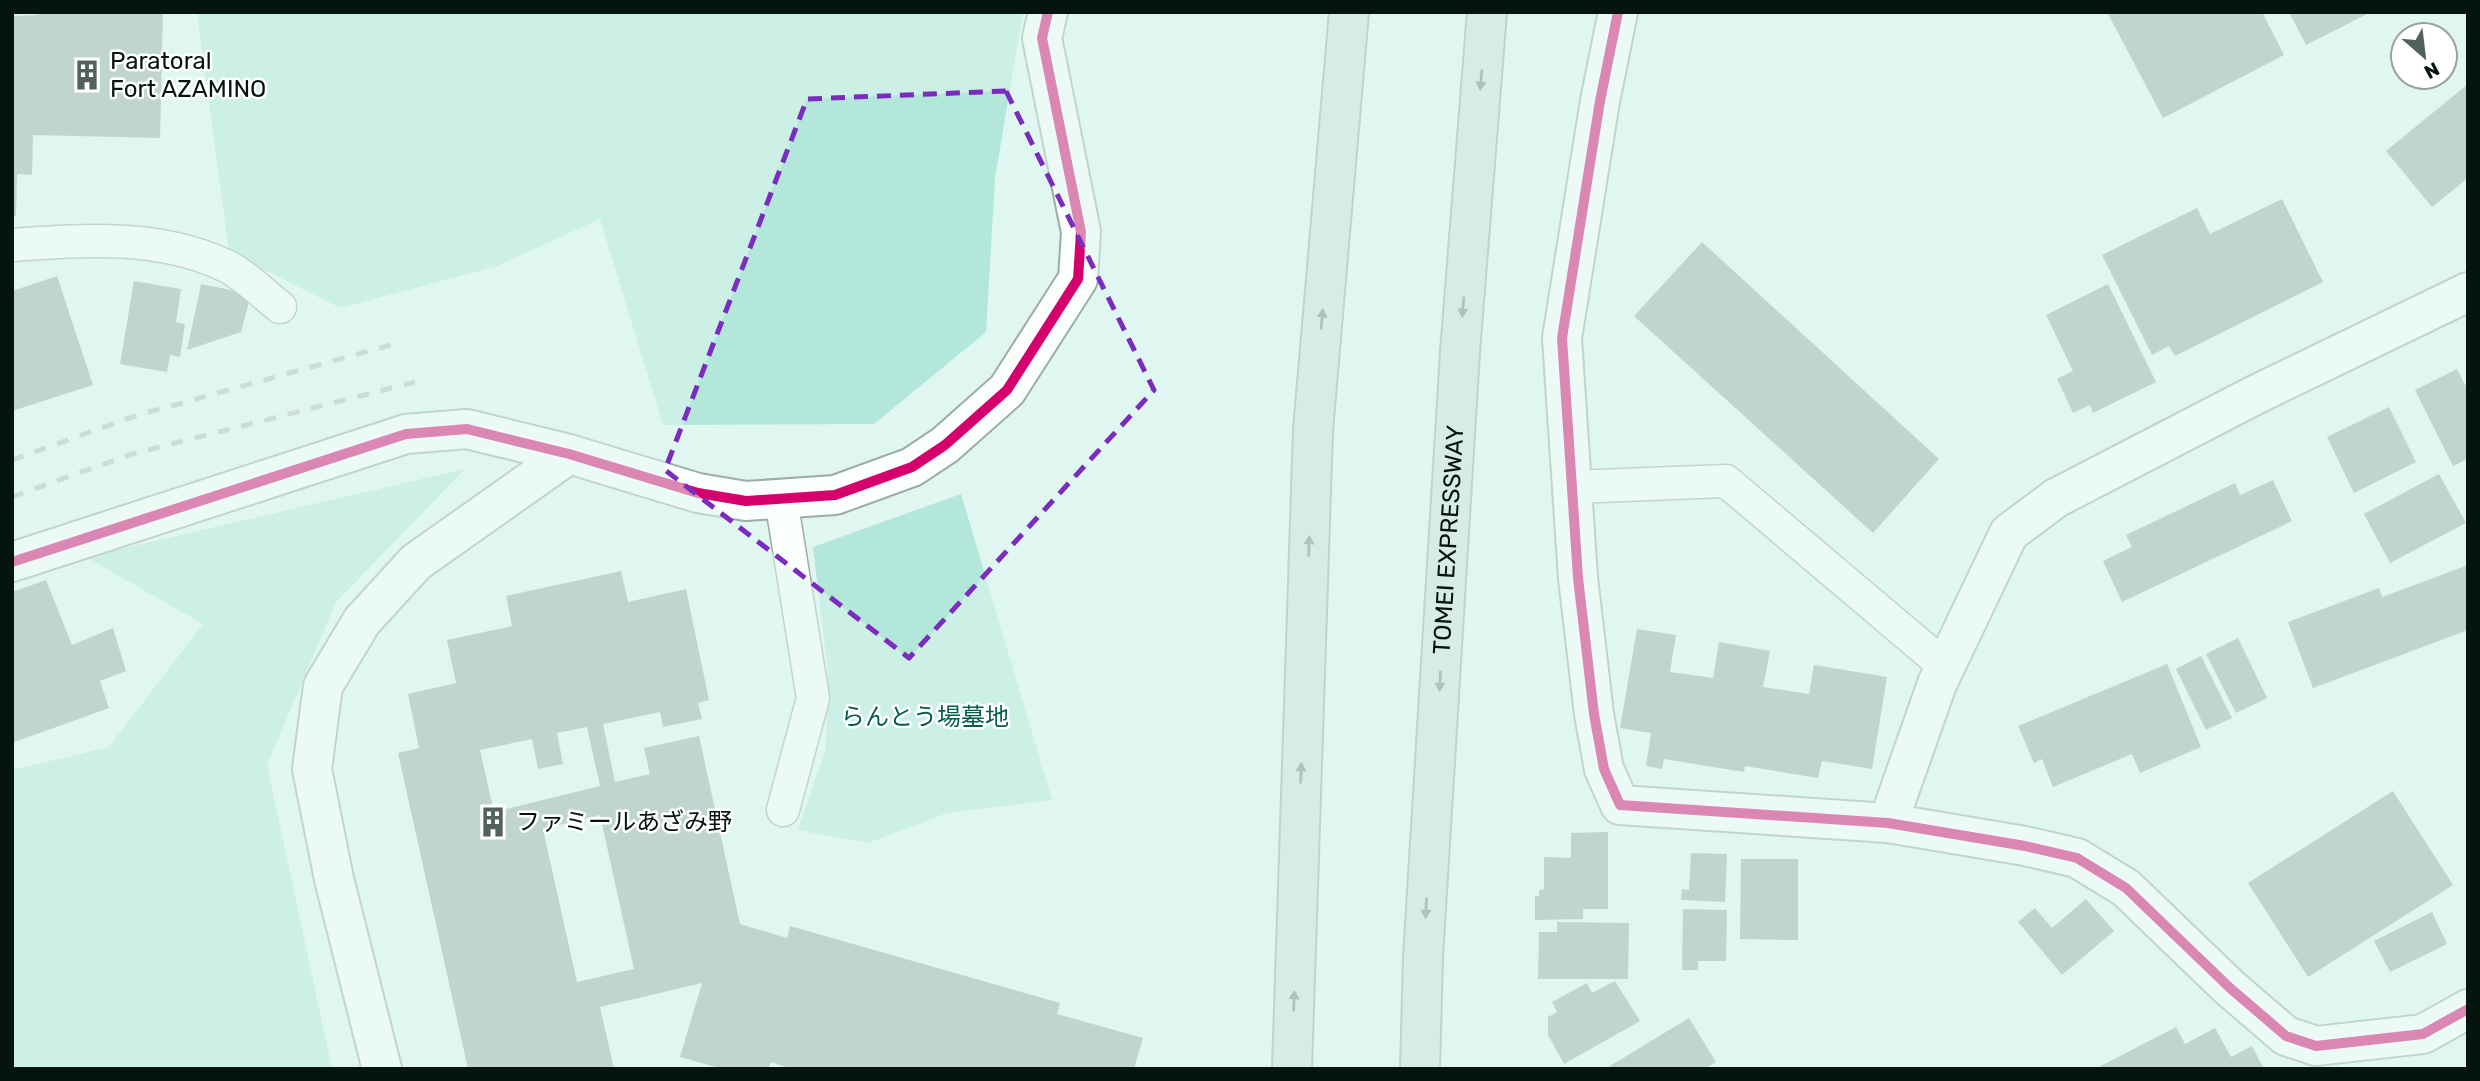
<svg xmlns="http://www.w3.org/2000/svg" width="2480" height="1081" viewBox="0 0 2480 1081" font-family="Rubik,'Noto Sans JP',sans-serif">
<style>
.green{fill:#b3e7d9}
.building{fill:#9cada8;fill-rule:evenodd}
.lines{fill:none;stroke-linecap:round;stroke-linejoin:round}
.service-casing{stroke:#9caca8;stroke-width:35}
.minor-casing{stroke:#9caca8;stroke-width:42}
.motorway-casing{stroke:#95ada7;stroke-width:42}
.service{stroke:#fafefd;stroke-width:32}
.minor{stroke:#fafefd;stroke-width:38}
.motorway{stroke:#cfe0dc;stroke-width:38}
.rail{stroke:#b7bdbb;stroke-width:5;stroke-dasharray:12 12;stroke-linecap:butt}
.cycleway-casing{stroke:#fff;stroke-width:15}
.cycleway{stroke:#d6006c;stroke-width:10}
.oneway{fill:#758480}
.marked{fill:none;stroke:#7b2cbf;stroke-width:5;stroke-dasharray:14 9;stroke-linejoin:round}
.labels{text-anchor:middle;stroke-width:5;stroke-linejoin:round;paint-order:stroke}
.poi-label{font-size:24px;fill:#061410;stroke:#fff;text-anchor:start}
.street-label{font-size:24px;fill:#061410;stroke:#fff}
.park-label{font-size:24px;fill:#055b4c;stroke:#fff}
</style>
<rect width="100%" height="100%" fill="#e0f6f0"/>
<!-- green -->
<g class="green">
<polygon points="197,12 1023,12 995,178 986,332 874,424 663,425 600,219 497,266 340,308 229,252"/>
<polygon points="465,469 336,602 267,765 332,1069 12,1069 12,770 109,747 203,624 86,557"/>
<polygon points="961,494 1052,800 947,813 868,843 798,830 826,748 828,673 813,547"/>
</g>
<!-- building -->
<g class="building">
<polygon points="37,12 163,12 160,138 33,135 32,175 17,174 16,216 12,216 12,16 37,15"/>
<polygon points="2107,12 2262,12 2284,55 2163,118"/>
<polygon points="2289,12 2371,12 2306,45"/>
<polygon points="2468,84 2468,178 2432,207 2386,151"/>
<polygon points="2282,199 2323,282 2175,356 2169,346 2152,355 2102,255 2197,208 2210,234"/>
<polygon points="1702,242 1939,459 1873,533 1634,316"/>
<polygon points="57,276 93,385 12,411 12,291"/>
<polygon points="134,281 181,289 176,322 185,324 180,357 170,355 167,372 120,364"/>
<polygon points="201,284 251,294 241,332 187,350"/>
<polygon points="2108,284 2156,382 2093,413 2090,405 2073,413 2057,379 2073,371 2046,315"/>
<polygon points="2457,369 2465,385 2468,384 2468,459 2453,466 2415,390"/>
<polygon points="2389,407 2416,462 2354,493 2327,437"/>
<polygon points="2439,474 2466,523 2390,563 2364,514"/>
<polygon points="2273,480 2292,521 2122,602 2103,561 2132,547 2126,535 2235,483 2240,495"/>
<polygon points="2468,565 2468,630 2313,688 2288,622 2379,588 2382,597"/>
<path d="M621 571 628 602 686 589 709 700 698 703 702 719 663 727 660 712 603 724 615 782 650 774 644 748 699 736 740 924 787 938 790 926 1060 1003 1057 1014 1143 1038 1134 1069H792L771 1062 768 1069H723L680 1057 702 983 600 1007 614 1069H468L398 753 419 748 408 694 456 683 447 640 512 626 506 596ZM587 727 600 786 494 812 480 750 532 739 538 769 563 764 557 733ZM600 815 634 969 577 982 543 829Z"/>
<polygon points="46,580 72,645 113,628 126,671 100,681 109,708 12,743 12,592"/>
<polygon points="1637,629 1676,635 1670,672 1713,678 1719,642 1770,651 1763,687 1809,694 1814,665 1887,677 1872,769 1822,761 1818,778 1745,766 1744,772 1664,759 1662,769 1646,766 1651,733 1620,728"/>
<polygon points="2238,638 2267,698 2236,713 2206,654"/>
<polygon points="2201,656 2232,718 2206,730 2176,669"/>
<polygon points="2167,664 2201,747 2140,773 2132,754 2053,787 2042,759 2034,763 2018,726"/>
<polygon points="2393,791 2453,885 2308,977 2248,883"/>
<polygon points="1608,832 1608,909 1583,909 1583,919 1535,920 1535,896 1539,896 1539,890 1544,889 1544,857 1571,858 1571,833"/>
<polygon points="1691,853 1727,854 1725,902 1681,900 1682,889 1689,890"/>
<polygon points="1741,859 1798,859 1798,940 1740,939"/>
<polygon points="2086,899 2114,931 2062,975 2018,922 2035,908 2052,928"/>
<polygon points="1683,909 1727,910 1726,961 1698,961 1698,970 1682,970"/>
<polygon points="2432,912 2447,944 2390,972 2374,941"/>
<polygon points="1557,922 1629,923 1628,979 1538,979 1539,932 1557,932"/>
<polygon points="1615,981 1640,1021 1564,1064 1548,1035 1548,1017 1557,1012 1552,1002 1587,983 1592,993"/>
<polygon points="1689,1018 1716,1062 1705,1069 1605,1069"/>
<polygon points="2176,1027 2185,1044 2215,1028 2231,1057 2252,1046 2264,1069 2095,1069"/>
</g>
<g class="lines">
<!-- service casing -->
<g class="service-casing">
<g id="service">
<path d="M12 245C83 240 158 234 224 265 244 274 262 293 280 307"/>
<polyline points="1572,487 1726,481 1946,667"/>
<polyline points="781,499 813,698 783,810"/>
</g>
</g>
<!-- minor casing -->
<g class="minor-casing">
<g id="minor">
<polyline points="1618,12 1600,101 1562,338 1578,578 1594,714 1604,769 1620,805 1888,823 2025,846 2077,858 2126,888 2230,988 2286,1036 2316,1046 2423,1034 2468,1009"/>
<polyline points="12,562 406,434 467,429 569,454 698,493 746,501 835,495 912,467 945,445 1007,390 1078,279 1081,232 1042,38 1048,12"/>
<polyline points="1888,823 1937,684 2009,533 2056,498 2257,394 2468,292"/>
<polyline points="382,1069 334,879 312,769 323,686 362,621 416,562 569,454"/>
</g>
</g>
<!-- motorway casing -->
<g class="motorway-casing">
<g id="motorway">
<polyline points="1292,1069 1313,430 1349,12"/>
<path id="s1" d="M1420 1069 1423 957 1460 352 1487 12"/>
</g>
</g>
<!-- service -->
<use href="#service" class="service"/>
<!-- minor -->
<use href="#minor" class="minor"/>
<!-- motorway -->
<use href="#motorway" class="motorway"/>
<!-- rail -->
<g class="rail">
<polyline points="12,460 135,416 398,343"/>
<polyline points="12,497 132,454 415,382"/>
</g>
<!-- cycleway casing -->
<g class="cycleway-casing">
<g id="cycleway">
<polyline points="1618,12 1600,101 1562,338 1578,578 1594,714 1604,769 1620,805 1888,823 2025,846 2077,858 2126,888 2230,988 2286,1036 2316,1046 2423,1034 2468,1009"/>
<polyline points="12,562 406,434 467,429 569,454 698,493 746,501 835,495 912,467 945,445 1007,390 1078,279 1081,232 1042,38 1048,12"/>
</g>
</g>
<!-- cycleway -->
<use href="#cycleway" class="cycleway"/>
</g>
<!-- one-way arrows -->
<defs><path id="oneway-solid" d="M-6-.8H1V-3.2L6.5 0L1 3.2V.8H-6Z" transform="scale(1.75)"/></defs>
<g class="oneway">
<use href="#oneway-solid" transform="translate(1481 80) rotate(95)"/>
<use href="#oneway-solid" transform="translate(1463 307) rotate(95)"/>
<use href="#oneway-solid" transform="translate(1322 319) rotate(-85)"/>
<use href="#oneway-solid" transform="translate(1309 546) rotate(-88)"/>
<use href="#oneway-solid" transform="translate(1440 681) rotate(93)"/>
<use href="#oneway-solid" transform="translate(1301 773) rotate(-88)"/>
<use href="#oneway-solid" transform="translate(1426 908) rotate(93)"/>
<use href="#oneway-solid" transform="translate(1294 1001) rotate(-88)"/>
</g>
<!-- marked area -->
<path d="M0 0H2480V1081H0ZM1006 91 1154 390 909 658 665 470 807 99Z" fill="#e0f6f0" fill-opacity=".55" fill-rule="evenodd"/>
<path class="marked" d="M1006 91 1154 390 909 658 665 470 807 99Z"/>
<!-- icons -->
<defs>
<g id="building-bare" transform="scale(2.415)"><path d="M-4-6H4V6H1V3H-1V6H-4ZM-2.5-4.3h1.7v1.8h-1.7ZM.8-4.3h1.7v1.8H.8ZM-2.5-1h1.7V.8h-1.7ZM.8-1h1.7V.8H.8Z" fill="#52635e" stroke="#fff" stroke-width="2.5" paint-order="stroke"/></g>
</defs>
<g fill-rule="evenodd">
<use href="#building-bare" x="87" y="75"/>
<use href="#building-bare" x="493" y="822"/>
</g>
<g class="labels">
<!-- poi labels -->
<g class="poi-label">
<text x="110" y="69">Paratoral<tspan x="110" dy="28">Fort AZAMINO</tspan></text>
<text x="516" y="830">ファミールあざみ野</text>
</g>
<!-- street labels -->
<g class="street-label">
<text dy="8" stroke="none"><textPath href="#s1" startOffset="530">TOMEI EXPRESSWAY</textPath></text>
</g>
<!-- park labels -->
<g class="park-label">
<text x="925" y="725">らんとう場墓地</text>
</g>
</g>
<!-- border -->
<rect width="2480" height="1081" fill="none" stroke="#061410" stroke-width="28"/>
<!-- north arrow -->
<g transform="translate(2424 56) rotate(152)"><circle r="33" fill="#ffffff" stroke="#9ba19f" stroke-width="2"/>
<path d="M0-5L12 26L0 18L-12 26Z" fill="#52635e"/>
<text y="-10" font-size="19" font-weight="bold" text-anchor="middle" fill="#061410">N</text>
</g>
</svg>
